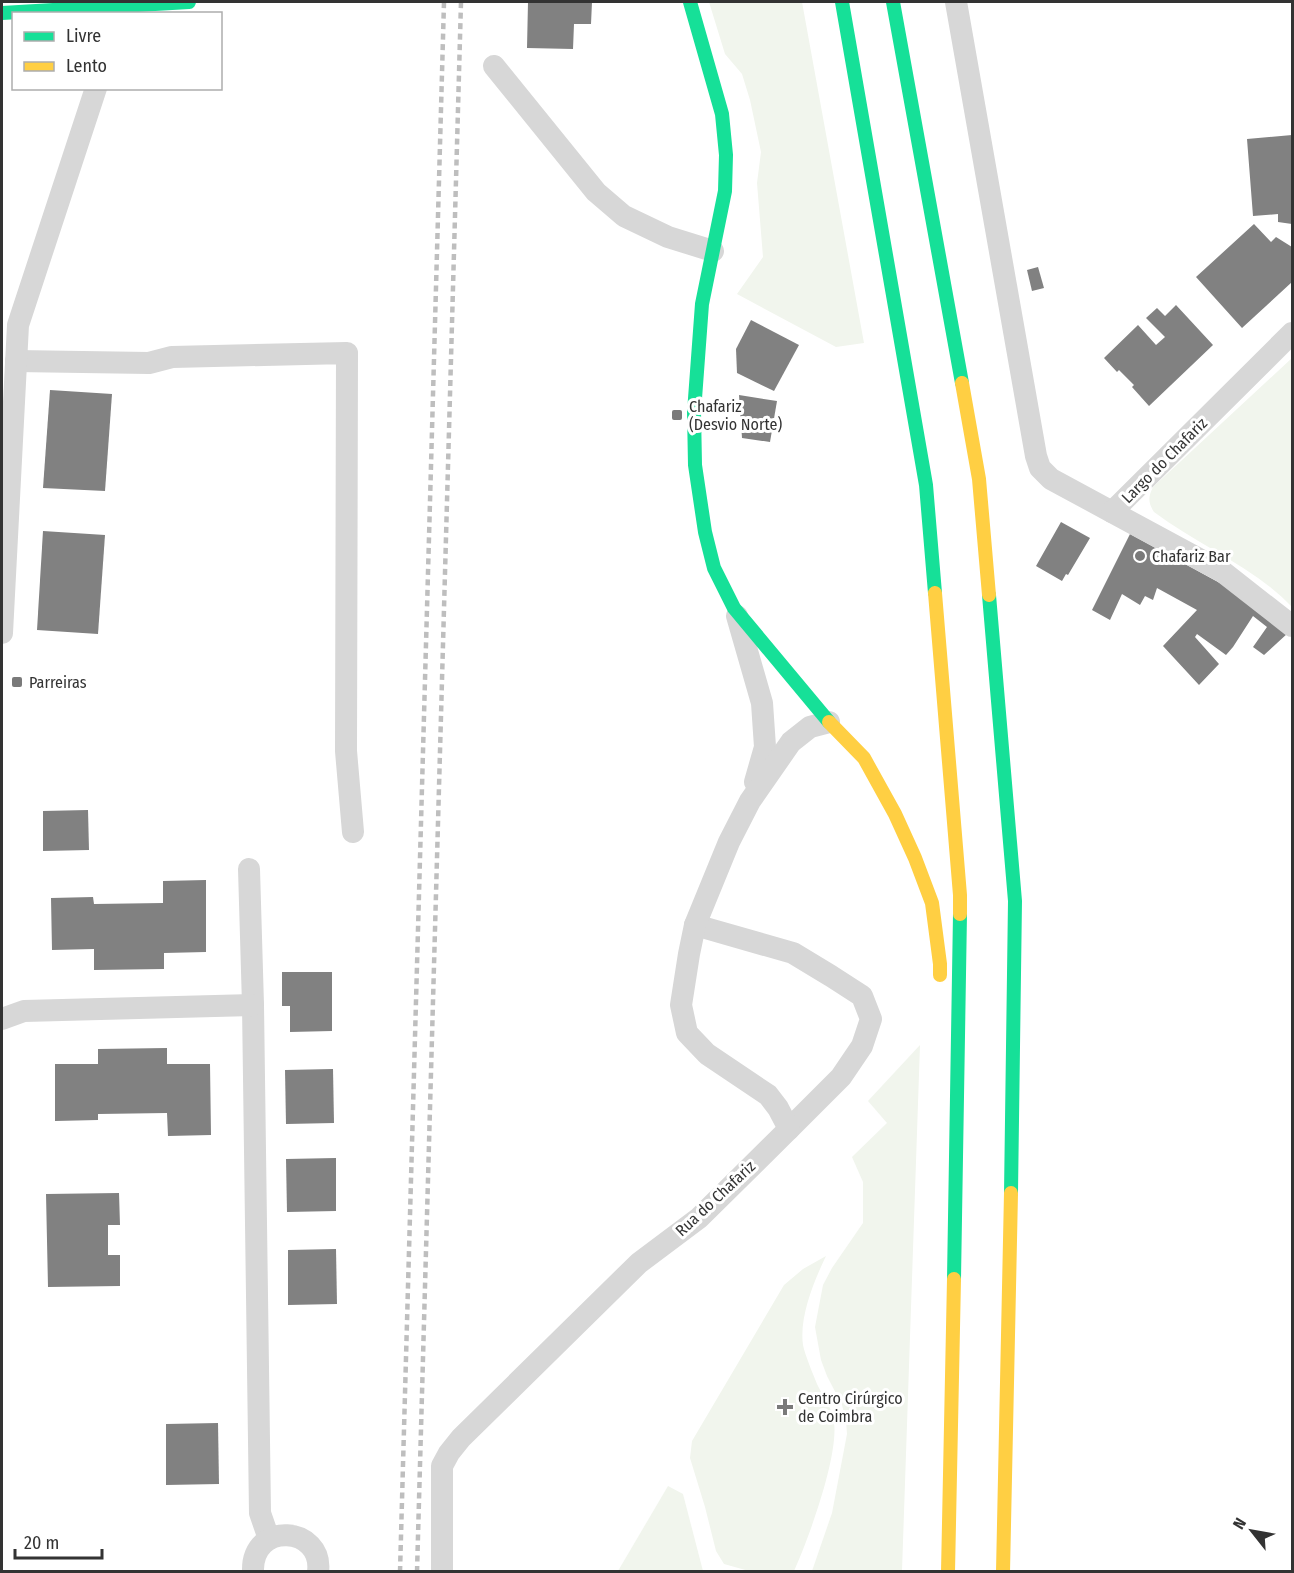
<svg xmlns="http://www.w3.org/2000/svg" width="1294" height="1573" viewBox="0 0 1294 1573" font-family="'Fira Sans Condensed',sans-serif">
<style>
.green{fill:#f1f5ed}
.building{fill:#818181}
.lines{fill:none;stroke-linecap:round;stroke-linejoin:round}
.street{stroke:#d7d7d7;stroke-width:22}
.fast{stroke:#16e098;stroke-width:14}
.slow{stroke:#ffcf43;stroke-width:14}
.rail{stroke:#bebebe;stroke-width:4.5;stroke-dasharray:6 4.5;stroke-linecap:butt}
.fast-bridge{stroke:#16e098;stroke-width:14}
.poi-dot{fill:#7a7a7a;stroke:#fff;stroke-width:2}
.labels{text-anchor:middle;stroke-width:6;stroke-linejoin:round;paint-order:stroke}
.poi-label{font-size:16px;fill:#333;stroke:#fff;text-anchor:start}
.street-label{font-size:16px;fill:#333;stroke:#fff}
</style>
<rect width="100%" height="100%" fill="#fff"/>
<!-- green -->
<g class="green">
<polygon points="709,2 802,2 864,343 836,347 737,294 763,257 757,183 761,152 750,100 742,74 725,54"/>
<path d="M1292 358V607C1253 566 1199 546 1154 512 1148 503 1148 497 1153 487Z"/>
<polygon points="920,1045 902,1571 812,1571 832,1513 847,1434 846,1421 842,1405 827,1376 821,1360 815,1327 823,1285 832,1268 863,1223 863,1182 852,1157 887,1123 868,1101"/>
<path d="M826 1256C814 1281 799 1317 803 1345 805 1355 813 1374 817 1384 822 1395 830 1405 833 1417 842 1449 808 1540 794 1571H749L724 1564 716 1551 705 1507 690 1458 692 1441 784 1285 803 1269Z"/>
<polygon points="668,1486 683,1494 703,1571 618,1571"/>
</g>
<!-- building -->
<g class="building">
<polygon points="528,2 592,2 591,24 574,24 573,49 527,48"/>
<polygon points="1292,135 1292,224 1278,222 1278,214 1253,216 1247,139"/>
<polygon points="1254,224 1271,242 1276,237 1292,247 1292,282 1242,328 1196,277"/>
<polygon points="1038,267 1044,288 1032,291 1027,270"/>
<polygon points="1176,305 1213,345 1149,406 1132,387 1134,385 1119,370 1117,372 1104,358 1138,325 1156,345 1165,337 1146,318 1157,308 1165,316"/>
<polygon points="751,320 799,345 774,391 737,373 736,349"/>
<polygon points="50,390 112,394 105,491 43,488"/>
<polygon points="739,395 777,401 770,442 742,438"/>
<polygon points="1061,522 1090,538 1068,575 1066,574 1062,581 1036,566"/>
<polygon points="43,531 105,535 98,634 37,630"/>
<polygon points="1130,534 1229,588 1288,633 1264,655 1253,647 1267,627 1253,616 1233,647 1226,655 1197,634 1195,637 1219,664 1199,685 1163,646 1197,610 1157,588 1153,600 1145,596 1140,605 1122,594 1110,620 1092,610"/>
<polygon points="88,810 89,850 43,851 43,811"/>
<polygon points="206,880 206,952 164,953 164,969 94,970 94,949 52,950 51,898 93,897 94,904 163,903 163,881"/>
<polygon points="282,972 332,972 332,1031 290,1032 290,1006 282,1006"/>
<polygon points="167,1048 167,1064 210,1064 211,1135 168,1136 167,1113 98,1114 98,1120 55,1121 55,1064 98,1064 98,1049"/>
<polygon points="333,1069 334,1123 286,1124 285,1070"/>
<polygon points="336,1158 336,1211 287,1212 286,1159"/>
<polygon points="119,1193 120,1225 108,1225 108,1255 120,1255 120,1286 48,1287 46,1194"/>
<polygon points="336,1249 337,1304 288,1305 288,1250"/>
<polygon points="218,1423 219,1484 166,1485 166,1424"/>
</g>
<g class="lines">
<!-- street -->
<g class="street">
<polyline points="956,2 1036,456 1040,468 1051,479 1112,512"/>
<polyline points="494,66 596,192 624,216 668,237 713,251"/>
<polyline points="1292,333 1112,512 1223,572 1292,626"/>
<polyline points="16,361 149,363 172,357 347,353 346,751 353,832"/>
<polyline points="737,616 762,703 765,747 755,782"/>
<polyline points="2,633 18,325 96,88"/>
<polyline points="249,869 253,1005 260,1513 269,1539"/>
<polyline points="695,925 793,953 831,976 862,996 871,1019 862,1046 841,1077 789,1129"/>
<polyline points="2,1019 24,1011 253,1005"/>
<path d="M253 1572C251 1520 324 1526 318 1572"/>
<polyline points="442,1572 442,1466 449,1453 461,1438 639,1263 699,1218 789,1129 778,1108 768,1095 707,1054 687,1033 681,1005 689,954 695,925 729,842 750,801 791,742 810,727 829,722"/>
</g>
<!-- fast -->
<g class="fast">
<polyline points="690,2 722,114 726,155 725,191 702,304 694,412 695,465 705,532 714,568 734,608 829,722"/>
<polyline points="842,2 926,485 935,593"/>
<polyline points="893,2 962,383"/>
<polyline points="989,595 1015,901 1011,1193"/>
<polyline points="954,1279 960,914"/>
</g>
<!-- slow -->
<g class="slow">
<polyline points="962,383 979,479 989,595"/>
<polyline points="935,593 960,895 960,914"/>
<polyline points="829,722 864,758 895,814 915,858 932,903 940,964 940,975"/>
<polyline points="948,1572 954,1279"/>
<polyline points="1003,1572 1011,1193"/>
</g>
<!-- rail -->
<g class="rail">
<polyline points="400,1572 444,2"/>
<polyline points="417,1572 461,2"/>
</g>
<!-- fast-bridge -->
<polyline class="fast-bridge" points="2,13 189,2"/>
</g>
<!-- markers -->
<g class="poi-dot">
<rect x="671" y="409" width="12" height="12" rx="3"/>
<circle cx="1140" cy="556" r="6"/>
<rect x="11" y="676" width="12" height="12" rx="3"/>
<path d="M782 1398h6v6h6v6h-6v6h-6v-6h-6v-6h6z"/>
</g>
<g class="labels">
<!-- poi labels -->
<g class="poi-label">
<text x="689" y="412">Chafariz<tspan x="689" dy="18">(Desvio Norte)</tspan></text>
<text x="1152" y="562">Chafariz Bar</text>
<text x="29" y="688">Parreiras</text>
<text x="798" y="1404">Centro Cirúrgico<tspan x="798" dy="18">de Coimbra</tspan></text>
</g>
<!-- street labels -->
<g class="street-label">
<text transform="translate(1164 460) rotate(-45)" y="6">Largo do Chafariz</text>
<text transform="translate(715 1198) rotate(-43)" y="6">Rua do Chafariz</text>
</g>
</g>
<!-- border -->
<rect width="1294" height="1573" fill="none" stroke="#333333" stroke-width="6"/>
<!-- legend -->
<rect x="12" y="12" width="210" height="78" fill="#ffffff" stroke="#adadad" stroke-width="1.5"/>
<rect x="24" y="32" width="30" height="9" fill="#16e098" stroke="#adadad" stroke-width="1.5"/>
<text x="66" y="42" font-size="18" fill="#333333">Livre</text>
<rect x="24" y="62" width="30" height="9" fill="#ffcf43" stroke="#adadad" stroke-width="1.5"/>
<text x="66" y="72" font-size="18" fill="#333333">Lento</text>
<!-- north arrow -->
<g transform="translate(1252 1531) rotate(301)" stroke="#ffffff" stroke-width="4.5" paint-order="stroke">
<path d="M0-4.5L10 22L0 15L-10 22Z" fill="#333333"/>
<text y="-9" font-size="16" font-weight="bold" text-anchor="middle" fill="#333333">N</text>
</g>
<!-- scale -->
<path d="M15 1549v9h87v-9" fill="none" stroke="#333333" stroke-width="3"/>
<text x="24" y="1549" font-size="18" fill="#333333" stroke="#ffffff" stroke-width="4.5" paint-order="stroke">20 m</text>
</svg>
